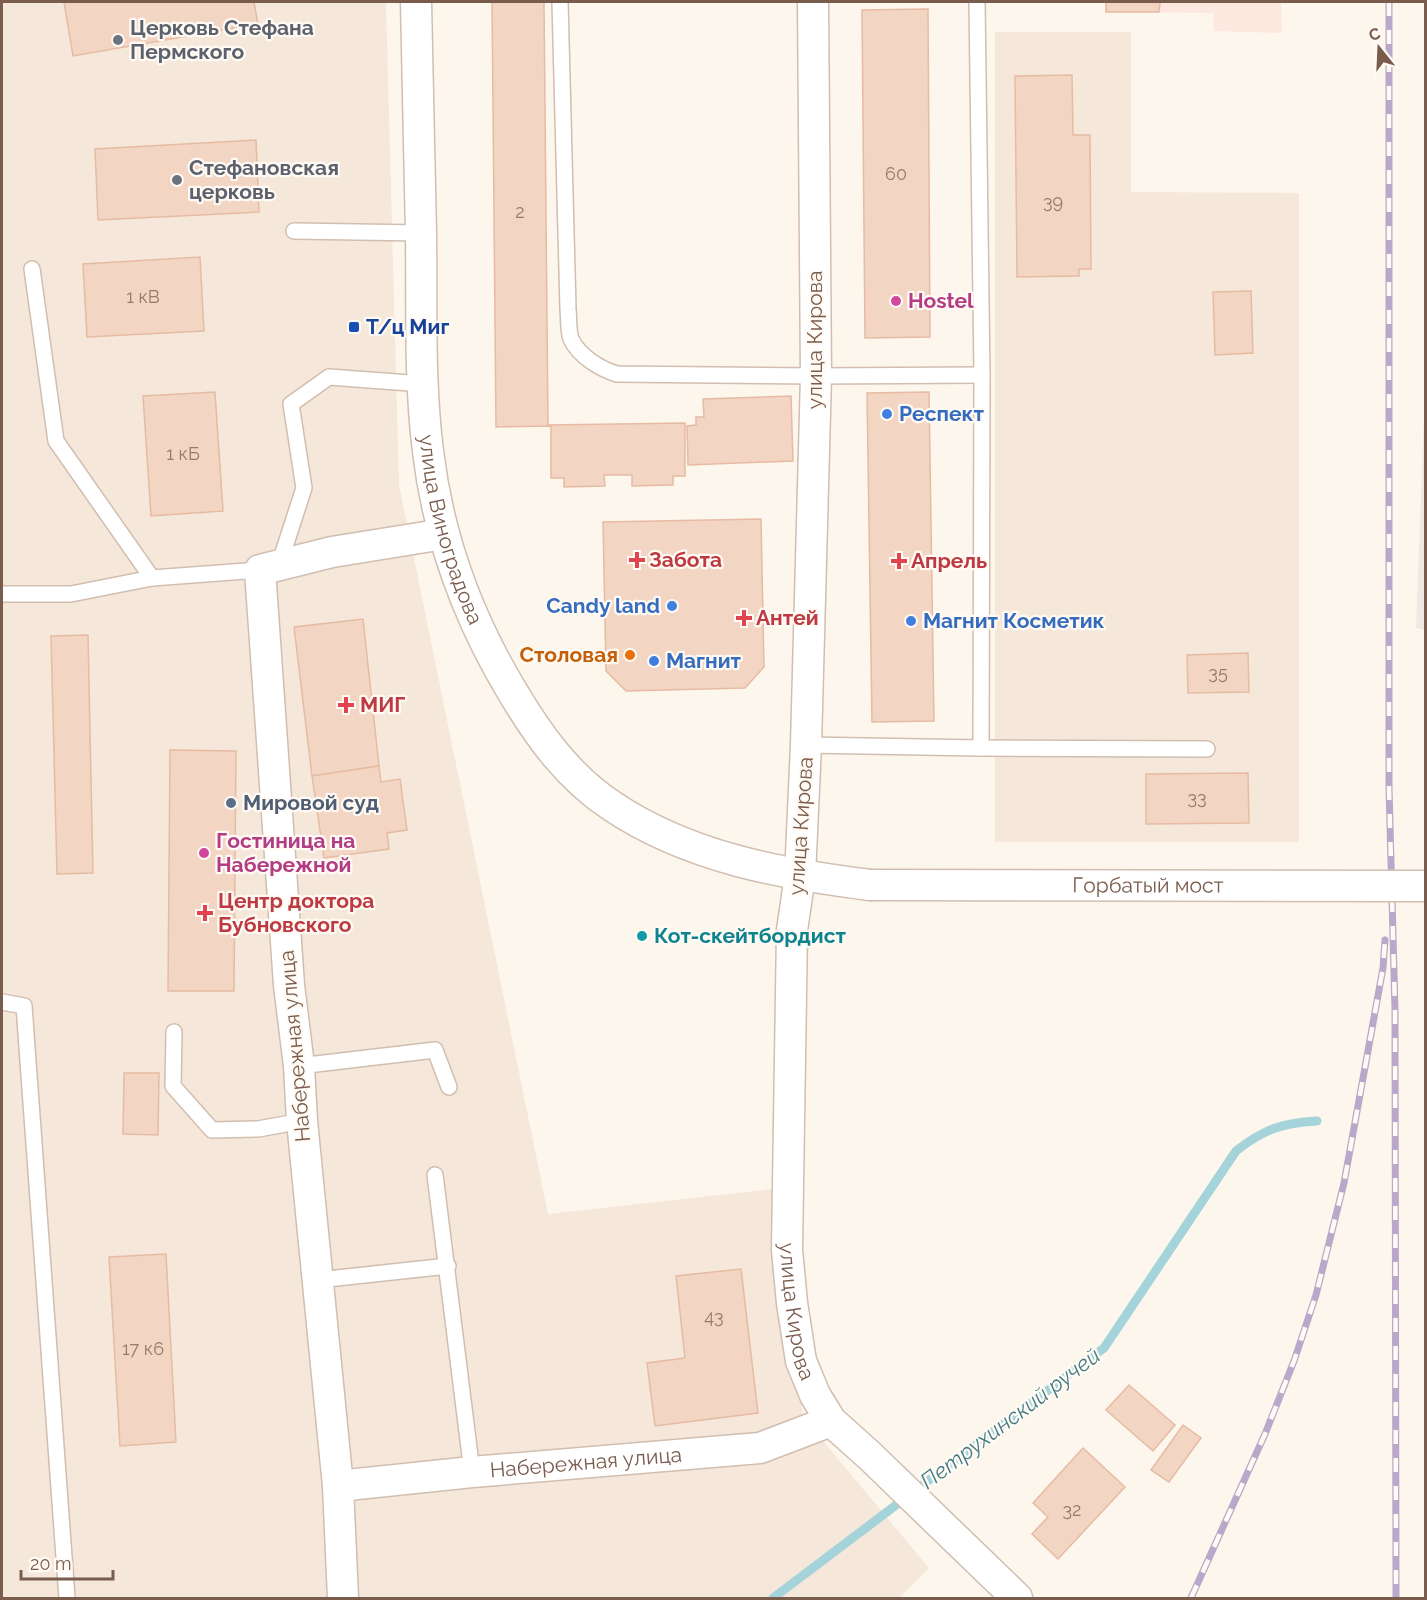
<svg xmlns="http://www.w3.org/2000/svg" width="1427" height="1600" viewBox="0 0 1427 1600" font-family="Raleway,sans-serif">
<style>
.residential{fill:#f5e8da}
.commercial{fill:#fde8e0}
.industrial{fill:#efe9e4}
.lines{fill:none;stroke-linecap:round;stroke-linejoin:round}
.stream{stroke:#a5d3da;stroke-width:9}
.building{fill:#f3d5c3;stroke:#e6bba3;stroke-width:1.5}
.lane-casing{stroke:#d1beb0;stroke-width:18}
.street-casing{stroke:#d1beb0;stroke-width:33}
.lane{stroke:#fff;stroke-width:15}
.street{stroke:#fff;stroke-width:30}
.rail-casing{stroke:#b9a8c9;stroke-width:7}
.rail{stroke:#fffaf3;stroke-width:4.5;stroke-dasharray:14;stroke-linecap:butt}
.street-bridge-casing{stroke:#d1beb0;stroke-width:33;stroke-linecap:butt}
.street-bridge{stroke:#fff;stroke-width:30}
.worship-dot{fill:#6b7280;stroke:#fffaf3;stroke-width:2}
.hotel-dot{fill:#d1479c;stroke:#fffaf3;stroke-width:2}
.transit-dot{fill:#1a4fb4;stroke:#fffaf3;stroke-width:2}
.shop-dot{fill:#3f7fe0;stroke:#fffaf3;stroke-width:2}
.health-dot{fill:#e0444e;stroke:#fffaf3;stroke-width:2}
.food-dot{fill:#e8710a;stroke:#fffaf3;stroke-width:2}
.service-dot{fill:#5c6f8a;stroke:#fffaf3;stroke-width:2}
.culture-dot{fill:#0f9aa8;stroke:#fffaf3;stroke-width:2}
.labels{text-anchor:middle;stroke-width:4.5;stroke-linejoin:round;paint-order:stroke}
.number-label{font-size:18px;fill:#987a6a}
.worship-label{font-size:21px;font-weight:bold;fill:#5b616d;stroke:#fffaf3;text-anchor:start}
.hotel-label{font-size:21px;font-weight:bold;fill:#b23c85;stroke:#fffaf3;text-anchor:start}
.transit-label{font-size:21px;font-weight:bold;fill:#164399;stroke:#fffaf3;text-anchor:start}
.street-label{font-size:21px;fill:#7a5c4d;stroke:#fffaf3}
.shop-label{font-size:21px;font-weight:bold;fill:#366cbe;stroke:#fffaf3;text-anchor:start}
.health-label{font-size:21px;font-weight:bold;fill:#be3a42;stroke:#fffaf3;text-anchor:start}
.food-label{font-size:21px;font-weight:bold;fill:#c56008;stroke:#fffaf3;text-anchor:end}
.service-label{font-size:21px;font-weight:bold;fill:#4e5e75;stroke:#fffaf3;text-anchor:start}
.culture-label{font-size:21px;font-weight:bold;fill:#0d838f;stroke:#fffaf3;text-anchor:start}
.water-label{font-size:22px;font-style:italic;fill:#437c86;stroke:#fffaf3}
</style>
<rect width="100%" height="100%" fill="#fdf6ec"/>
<!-- residential -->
<g class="residential">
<polygon points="2,2 386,2 399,485 548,1214 781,1188 803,1417 929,1568 899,1598 2,1598"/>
<polygon points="995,32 1131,32 1131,192 1299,193 1299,842 995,842"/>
</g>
<!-- commercial -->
<polygon class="commercial" points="1106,2 1281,2 1282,33 1214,31 1213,13 1106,12"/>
<!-- industrial -->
<polygon class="industrial" points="1425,390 1426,630 1425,630 1416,628"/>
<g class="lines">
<!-- stream -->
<path class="stream" d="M773 1598 1104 1348 1236 1151C1264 1129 1282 1123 1317 1121"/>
</g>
<!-- building -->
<g class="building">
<polygon points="64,2 254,2 258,24 73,56"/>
<polygon points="492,2 544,2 548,425 685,423 685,476 673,476 673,485 632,486 632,475 604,475 605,486 564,487 564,478 551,478 551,426 496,427"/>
<polygon points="1106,2 1160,2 1159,12 1106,12"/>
<polygon points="928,9 930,337 865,338 862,10"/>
<polygon points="1072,75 1073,135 1090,135 1091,269 1079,269 1079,276 1017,277 1015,76"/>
<polygon points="256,140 259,212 98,220 95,149"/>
<polygon points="200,257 204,331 87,337 83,264"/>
<polygon points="1251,291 1253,353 1215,355 1213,292"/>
<polygon points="215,392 223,511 151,516 143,396"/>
<polygon points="929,392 934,721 872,722 867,393"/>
<polygon points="791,396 793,461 688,465 687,426 696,425 696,417 704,417 703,399"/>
<polygon points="761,519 764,667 745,688 626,691 606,671 603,522"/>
<polygon points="363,619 379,766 312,776 294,627"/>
<polygon points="88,635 93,873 57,874 51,636"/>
<polygon points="1248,653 1249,692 1188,693 1187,655"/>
<polygon points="170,750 236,751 234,991 168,991"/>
<polygon points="379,766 381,782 400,779 407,830 387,833 389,849 324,858 312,776"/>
<polygon points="1248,773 1249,823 1146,824 1146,774"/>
<polygon points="124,1073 159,1073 158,1135 123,1134"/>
<polygon points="166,1254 176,1442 120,1446 109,1257"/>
<polygon points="741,1269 758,1413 655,1426 647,1363 685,1358 676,1276"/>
<polygon points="1129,1385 1175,1425 1153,1451 1106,1410"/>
<polygon points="1183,1425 1201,1438 1169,1482 1151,1470"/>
<polygon points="1083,1448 1125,1487 1058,1559 1032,1534 1048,1517 1033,1503"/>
</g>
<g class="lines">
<!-- lane casing -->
<g class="lane-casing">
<g id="lane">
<path d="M560 2 568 309C569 318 568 331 571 339 579 356 600 369 617 374L816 376 982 375"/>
<polyline points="977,2 982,375 981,748"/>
<polyline points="294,231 421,233"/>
<polyline points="32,269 56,441 152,578 260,570"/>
<polyline points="279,565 304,488 291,404 329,377 423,384"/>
<polyline points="2,594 71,594 152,578"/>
<polyline points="806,745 981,748 1207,749"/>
<polyline points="2,1002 24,1006 67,1598"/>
<polyline points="174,1032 173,1086 212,1130 258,1129 302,1121"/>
<polyline points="299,1066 435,1050 449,1087"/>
<polyline points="435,1175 472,1472"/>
<polyline points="318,1280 448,1266"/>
</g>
</g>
<!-- street casing -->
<g class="street-casing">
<g id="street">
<path id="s1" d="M416 2C418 79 420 157 421 235 422 307 419 380 428 451 438 536 468 618 512 691 538 735 568 777 612 806 688 857 781 874 870 885"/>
<path id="s2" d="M813 2 816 376 806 745 800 876 792 930 787 1250 792 1303 801 1361 815 1395 831 1421 870 1456 1017 1598"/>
<path id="s3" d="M338 1486 472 1472 760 1448 831 1421"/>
<polyline points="343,1598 338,1486 302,1121 299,1066 289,985 260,570 332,552 444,534"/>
</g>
</g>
<!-- lane -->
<use href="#lane" class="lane"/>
<!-- street -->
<use href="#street" class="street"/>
<!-- rail casing -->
<g class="rail-casing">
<g id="rail">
<polyline points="1389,2 1389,788 1395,1010 1396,1598"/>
<polyline points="1191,1598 1265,1434 1294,1361 1316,1295 1344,1183 1383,968 1385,940"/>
</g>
</g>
<!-- rail -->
<use href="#rail" class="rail"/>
<!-- street-bridge casing -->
<g class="street-bridge-casing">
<g id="street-bridge">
<path id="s4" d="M870 885 1426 886"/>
</g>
</g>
<!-- street-bridge -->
<use href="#street-bridge" class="street-bridge"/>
</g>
<!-- markers -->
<g class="worship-dot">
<circle cx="118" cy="40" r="6"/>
<circle cx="177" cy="180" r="6"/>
</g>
<g class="hotel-dot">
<circle cx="896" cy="301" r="6"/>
<circle cx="204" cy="853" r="6"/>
</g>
<rect class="transit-dot" x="348" y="321" width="12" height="12" rx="3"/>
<g class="shop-dot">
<circle cx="887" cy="414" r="6"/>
<circle cx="672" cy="606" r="6"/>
<circle cx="911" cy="621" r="6"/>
<circle cx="654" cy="661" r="6"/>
</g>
<g class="health-dot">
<path d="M634 551h6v6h6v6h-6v6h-6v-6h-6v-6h6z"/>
<path d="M896 552h6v6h6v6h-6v6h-6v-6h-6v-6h6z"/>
<path d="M741 609h6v6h6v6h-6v6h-6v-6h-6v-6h6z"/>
<path d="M343 696h6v6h6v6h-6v6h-6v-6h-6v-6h6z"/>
<path d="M202 904h6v6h6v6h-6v6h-6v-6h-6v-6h6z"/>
</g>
<circle class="food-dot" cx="630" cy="655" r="6"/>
<circle class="service-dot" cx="231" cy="803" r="6"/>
<circle class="culture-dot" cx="642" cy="936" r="6"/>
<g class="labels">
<!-- number labels -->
<g class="number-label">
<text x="896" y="180">60</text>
<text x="1053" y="208">39</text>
<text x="520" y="218">2</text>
<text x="143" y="303">1 кВ</text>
<text x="183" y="460">1 кБ</text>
<text x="1218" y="679">35</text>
<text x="1197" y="804">33</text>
<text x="714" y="1323">43</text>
<text x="143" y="1355">17 к6</text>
<text x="1072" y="1516">32</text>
</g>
<!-- worship labels -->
<g class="worship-label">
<text x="130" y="35">Церковь Стефана<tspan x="130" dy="24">Пермского</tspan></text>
<text x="189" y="175">Стефановская<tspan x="189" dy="24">церковь</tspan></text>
</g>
<!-- hotel labels -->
<g class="hotel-label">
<text x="908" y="308">Hostel</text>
<text x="216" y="848">Гостиница на<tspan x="216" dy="24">Набережной</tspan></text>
</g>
<!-- transit labels -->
<g class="transit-label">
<text x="366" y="334">Т/ц Миг</text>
</g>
<!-- street labels -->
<g class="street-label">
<text transform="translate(815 340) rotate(-90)" y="7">улица Кирова</text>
<text dy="7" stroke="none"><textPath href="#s1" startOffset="531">улица Виноградова</textPath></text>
<text transform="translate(801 826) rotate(-86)" y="7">улица Кирова</text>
<text dy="7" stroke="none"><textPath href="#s4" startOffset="278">Горбатый мост</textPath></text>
<text transform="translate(295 1046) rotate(-95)" y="7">Набережная улица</text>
<text dy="7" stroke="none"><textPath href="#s2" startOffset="1311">улица Кирова</textPath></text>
<text dy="7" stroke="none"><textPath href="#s3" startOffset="249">Набережная улица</textPath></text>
</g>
<!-- shop labels -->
<g class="shop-label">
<text x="899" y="421">Респект</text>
<text x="660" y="613" text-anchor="end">Candy land</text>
<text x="923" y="628">Магнит Косметик</text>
<text x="666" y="668">Магнит</text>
</g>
<!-- health labels -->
<g class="health-label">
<text x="649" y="567">Забота</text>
<text x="911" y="568">Апрель</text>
<text x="756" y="625">Антей</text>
<text x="360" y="712">МИГ</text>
<text x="218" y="908">Центр доктора<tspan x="218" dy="24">Бубновского</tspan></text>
</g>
<!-- food labels -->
<g class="food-label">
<text x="618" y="662">Столовая</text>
</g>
<!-- service labels -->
<g class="service-label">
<text x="243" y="810">Мировой суд</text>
</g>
<!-- culture labels -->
<g class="culture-label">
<text x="654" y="943">Кот-скейтбордист</text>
</g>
<!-- water labels -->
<g class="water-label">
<text transform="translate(1010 1418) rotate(-37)" y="8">Петрухинский ручей</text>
</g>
</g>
<!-- border -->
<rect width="1427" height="1600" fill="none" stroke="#7a5c4d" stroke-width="6"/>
<!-- north arrow -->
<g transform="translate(1379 48) rotate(342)" stroke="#fffaf3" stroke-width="4.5" paint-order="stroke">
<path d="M0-4.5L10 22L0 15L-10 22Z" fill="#7a5c4d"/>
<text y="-9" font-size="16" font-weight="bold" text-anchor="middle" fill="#7a5c4d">С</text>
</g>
<!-- scale -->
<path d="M21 1570v9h92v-9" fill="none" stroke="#7a5c4d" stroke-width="3"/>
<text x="30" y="1570" font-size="18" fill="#7a5c4d" stroke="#fffaf3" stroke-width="4.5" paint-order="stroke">20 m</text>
</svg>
